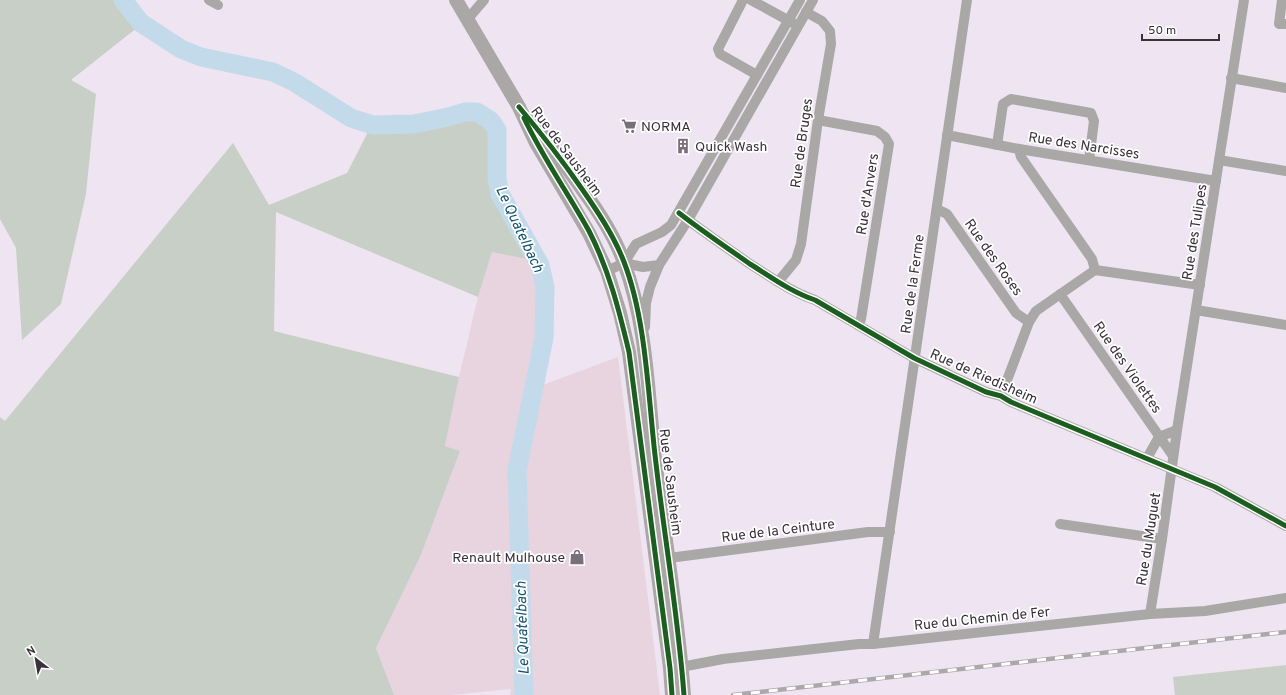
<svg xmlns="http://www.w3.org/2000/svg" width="1286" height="695" viewBox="0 0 1286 695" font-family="Overpass,sans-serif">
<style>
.commercial{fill:#e7d4df}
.green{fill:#c7cfc6}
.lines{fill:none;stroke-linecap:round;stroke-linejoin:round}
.river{stroke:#c3daeb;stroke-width:19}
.minor{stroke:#aaa8a6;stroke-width:10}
.secondary{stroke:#aaa7a6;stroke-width:14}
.rail-casing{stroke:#aca7aa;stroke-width:4.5}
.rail{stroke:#fff;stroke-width:3;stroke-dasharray:9;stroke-linecap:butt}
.cycleway-casing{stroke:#fff;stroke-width:8}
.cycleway{stroke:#1b5e20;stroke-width:5}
.labels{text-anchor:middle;stroke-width:3.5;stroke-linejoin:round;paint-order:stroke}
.poi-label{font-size:14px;fill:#39303a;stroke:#fff;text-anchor:start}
.street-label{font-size:14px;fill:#39303a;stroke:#fff}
.water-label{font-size:15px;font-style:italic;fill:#125470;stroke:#fff}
</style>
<rect width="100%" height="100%" fill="#efe4f1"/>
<!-- commercial -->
<polygon class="commercial" points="492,252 536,261 540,386 618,357 660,695 510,695 511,689 451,695 394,695 376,648 421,555 460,451 445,446 459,377 478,297"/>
<!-- green -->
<g class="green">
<polygon points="0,0 118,0 138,27 71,80 96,94 86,194 61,304 22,340 16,248 0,219"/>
<polygon points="473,118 492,132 494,195 536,261 492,252 478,297 276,212 274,331 459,377 445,446 460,451 421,555 376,648 394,695 0,695 0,417 5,421 233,143 269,205 347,173 369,130 415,127"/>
<polygon points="1286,665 1286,695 1175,695 1173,677"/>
</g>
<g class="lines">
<!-- river -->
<polyline class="river" points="123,0 141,23 181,49 201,57 273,72 294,82 351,118 373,125 414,124 448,117 465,112 477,112 491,121 497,130 497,178 500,194 540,265 545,287 544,338 517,470 524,695"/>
<!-- minor -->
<g class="minor">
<polyline points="209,0 218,5"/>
<polyline points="743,0 718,49 720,54 757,75"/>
<polyline points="751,0 793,23"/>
<polyline points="1282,0 1279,24 1286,24"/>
<polyline points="466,18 472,14 484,0"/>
<polyline points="1231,78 1286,88"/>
<polyline points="818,120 877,131 885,137 889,144 861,319 858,325"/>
<polyline points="947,135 1019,149 1216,181"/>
<polyline points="997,145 1003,104 1011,99 1091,113 1094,121 1089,160"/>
<polyline points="1019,149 1021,157 1092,259 1095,270"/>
<polyline points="1219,160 1286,171"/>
<polyline points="937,209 947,214 1016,313 1029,322"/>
<path d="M679 213C702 231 726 247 750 264 771 277 791 292 815 300L914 358 986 392 1001 396 1011 402 1215 487 1286 526"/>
<polyline points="624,263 636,244 662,232 671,225 800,0"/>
<polyline points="624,263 643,267 659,265"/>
<polyline points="607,271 624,263"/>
<polyline points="778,282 796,260 801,244 818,120 831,44 830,31 822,21 806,12"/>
<polyline points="1060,294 1173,456"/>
<polyline points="1196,310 1286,325"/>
<polyline points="645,327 646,303 650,287 659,265 688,220 813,0"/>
<polyline points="1001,396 1029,322 1036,311 1095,270 1200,285"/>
<polyline points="1147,458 1159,437 1177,430"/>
<polyline points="1060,524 1162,539"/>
<polyline points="669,558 868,532 890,532"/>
<polyline points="1150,614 1162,539 1177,430 1244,0"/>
<polyline points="873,644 967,0"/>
<polyline points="681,667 723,659 859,644 873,644 1150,614 1205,611 1286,598"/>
</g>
<!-- secondary -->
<g class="secondary">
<polyline points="456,0 519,107 536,143 589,233 607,271 620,313 629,352 670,668 672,695"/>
<path d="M531 121C549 143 566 166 582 189 599 212 615 236 624 263 647 324 648 395 655 459 665 538 678 616 684 695"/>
</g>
<!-- rail casing -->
<g class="rail-casing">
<polyline id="rail" points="733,695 1286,632"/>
</g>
<!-- rail -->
<use href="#rail" class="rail"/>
<!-- cycleway casing -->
<g class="cycleway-casing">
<g id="cycleway">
<path d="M519 107C541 133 562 160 582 189 598 212 614 236 624 262 646 319 648 394 655 455 664 535 678 614 684 695"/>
<path d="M524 118C543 158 568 193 589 231 609 270 619 310 629 352L670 668 672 695"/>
<path d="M679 213C702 231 726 247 750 264 771 277 791 292 815 300L914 358 986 392 1001 396 1011 402 1215 487 1286 526"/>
</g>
</g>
<!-- cycleway -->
<use href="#cycleway" class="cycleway"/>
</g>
<!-- icons -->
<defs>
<g id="supermarket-bare" transform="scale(1.2)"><path d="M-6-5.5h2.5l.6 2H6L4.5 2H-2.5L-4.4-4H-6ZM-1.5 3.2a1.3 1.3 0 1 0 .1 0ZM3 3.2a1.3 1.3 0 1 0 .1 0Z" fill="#796f7a" stroke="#fff" stroke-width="2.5" paint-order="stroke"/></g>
<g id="building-bare" transform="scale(1.2)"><path d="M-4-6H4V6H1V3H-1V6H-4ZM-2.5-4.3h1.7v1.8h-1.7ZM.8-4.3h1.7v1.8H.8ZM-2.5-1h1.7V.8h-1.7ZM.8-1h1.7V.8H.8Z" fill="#796f7a" stroke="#fff" stroke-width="2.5" paint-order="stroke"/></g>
<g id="shop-bare" transform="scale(1.2)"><path d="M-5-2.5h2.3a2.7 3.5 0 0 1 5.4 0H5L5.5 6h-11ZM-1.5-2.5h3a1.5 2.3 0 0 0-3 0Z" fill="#796f7a" stroke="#fff" stroke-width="2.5" paint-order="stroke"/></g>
</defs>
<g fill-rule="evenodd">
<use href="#supermarket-bare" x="629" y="126"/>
<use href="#building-bare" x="683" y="146"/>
<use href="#shop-bare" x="577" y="557"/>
</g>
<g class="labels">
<!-- poi labels -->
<g class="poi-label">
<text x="641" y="131">NORMA</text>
<text x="695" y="151">Quick Wash</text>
<text x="565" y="562" text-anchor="end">Renault Mulhouse</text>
</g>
<!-- street labels -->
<g class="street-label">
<text transform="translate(801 143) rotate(-82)" y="5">Rue de Bruges</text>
<text transform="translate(1084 145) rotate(9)" y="5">Rue des Narcisses</text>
<text transform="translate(567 151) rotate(53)" y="5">Rue de Sausheim</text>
<text transform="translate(867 194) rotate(-81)" y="5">Rue d'Anvers</text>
<text transform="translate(1194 232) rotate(-81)" y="5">Rue des Tulipes</text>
<text transform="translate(994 257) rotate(55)" y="5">Rue des Roses</text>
<text transform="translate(912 284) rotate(-82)" y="5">Rue de la Ferme</text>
<text transform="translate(1128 367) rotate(55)" y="5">Rue des Violettes</text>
<text transform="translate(984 376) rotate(24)" y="5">Rue de Riedisheim</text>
<text transform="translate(671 482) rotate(83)" y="5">Rue de Sausheim</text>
<text transform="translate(778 530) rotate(-7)" y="5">Rue de la Ceinture</text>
<text transform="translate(1148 539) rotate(-81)" y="5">Rue du Muguet</text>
<text transform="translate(982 618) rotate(-6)" y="5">Rue du Chemin de Fer</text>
</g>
<!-- water labels -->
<g class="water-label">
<text transform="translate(520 229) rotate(65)" y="5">Le Quatelbach</text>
<text transform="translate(522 628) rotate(-92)" y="5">Le Quatelbach</text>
</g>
</g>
<!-- north arrow -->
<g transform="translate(36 659) rotate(329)" stroke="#ffffff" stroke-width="3" paint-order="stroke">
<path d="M0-3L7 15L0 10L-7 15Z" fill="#39303a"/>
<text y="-6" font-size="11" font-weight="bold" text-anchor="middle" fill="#39303a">N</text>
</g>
<!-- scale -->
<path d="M1142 34v6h77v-6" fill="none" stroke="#39303a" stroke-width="2"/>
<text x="1148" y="34" font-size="12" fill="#39303a" stroke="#ffffff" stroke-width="3" paint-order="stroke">50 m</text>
</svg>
